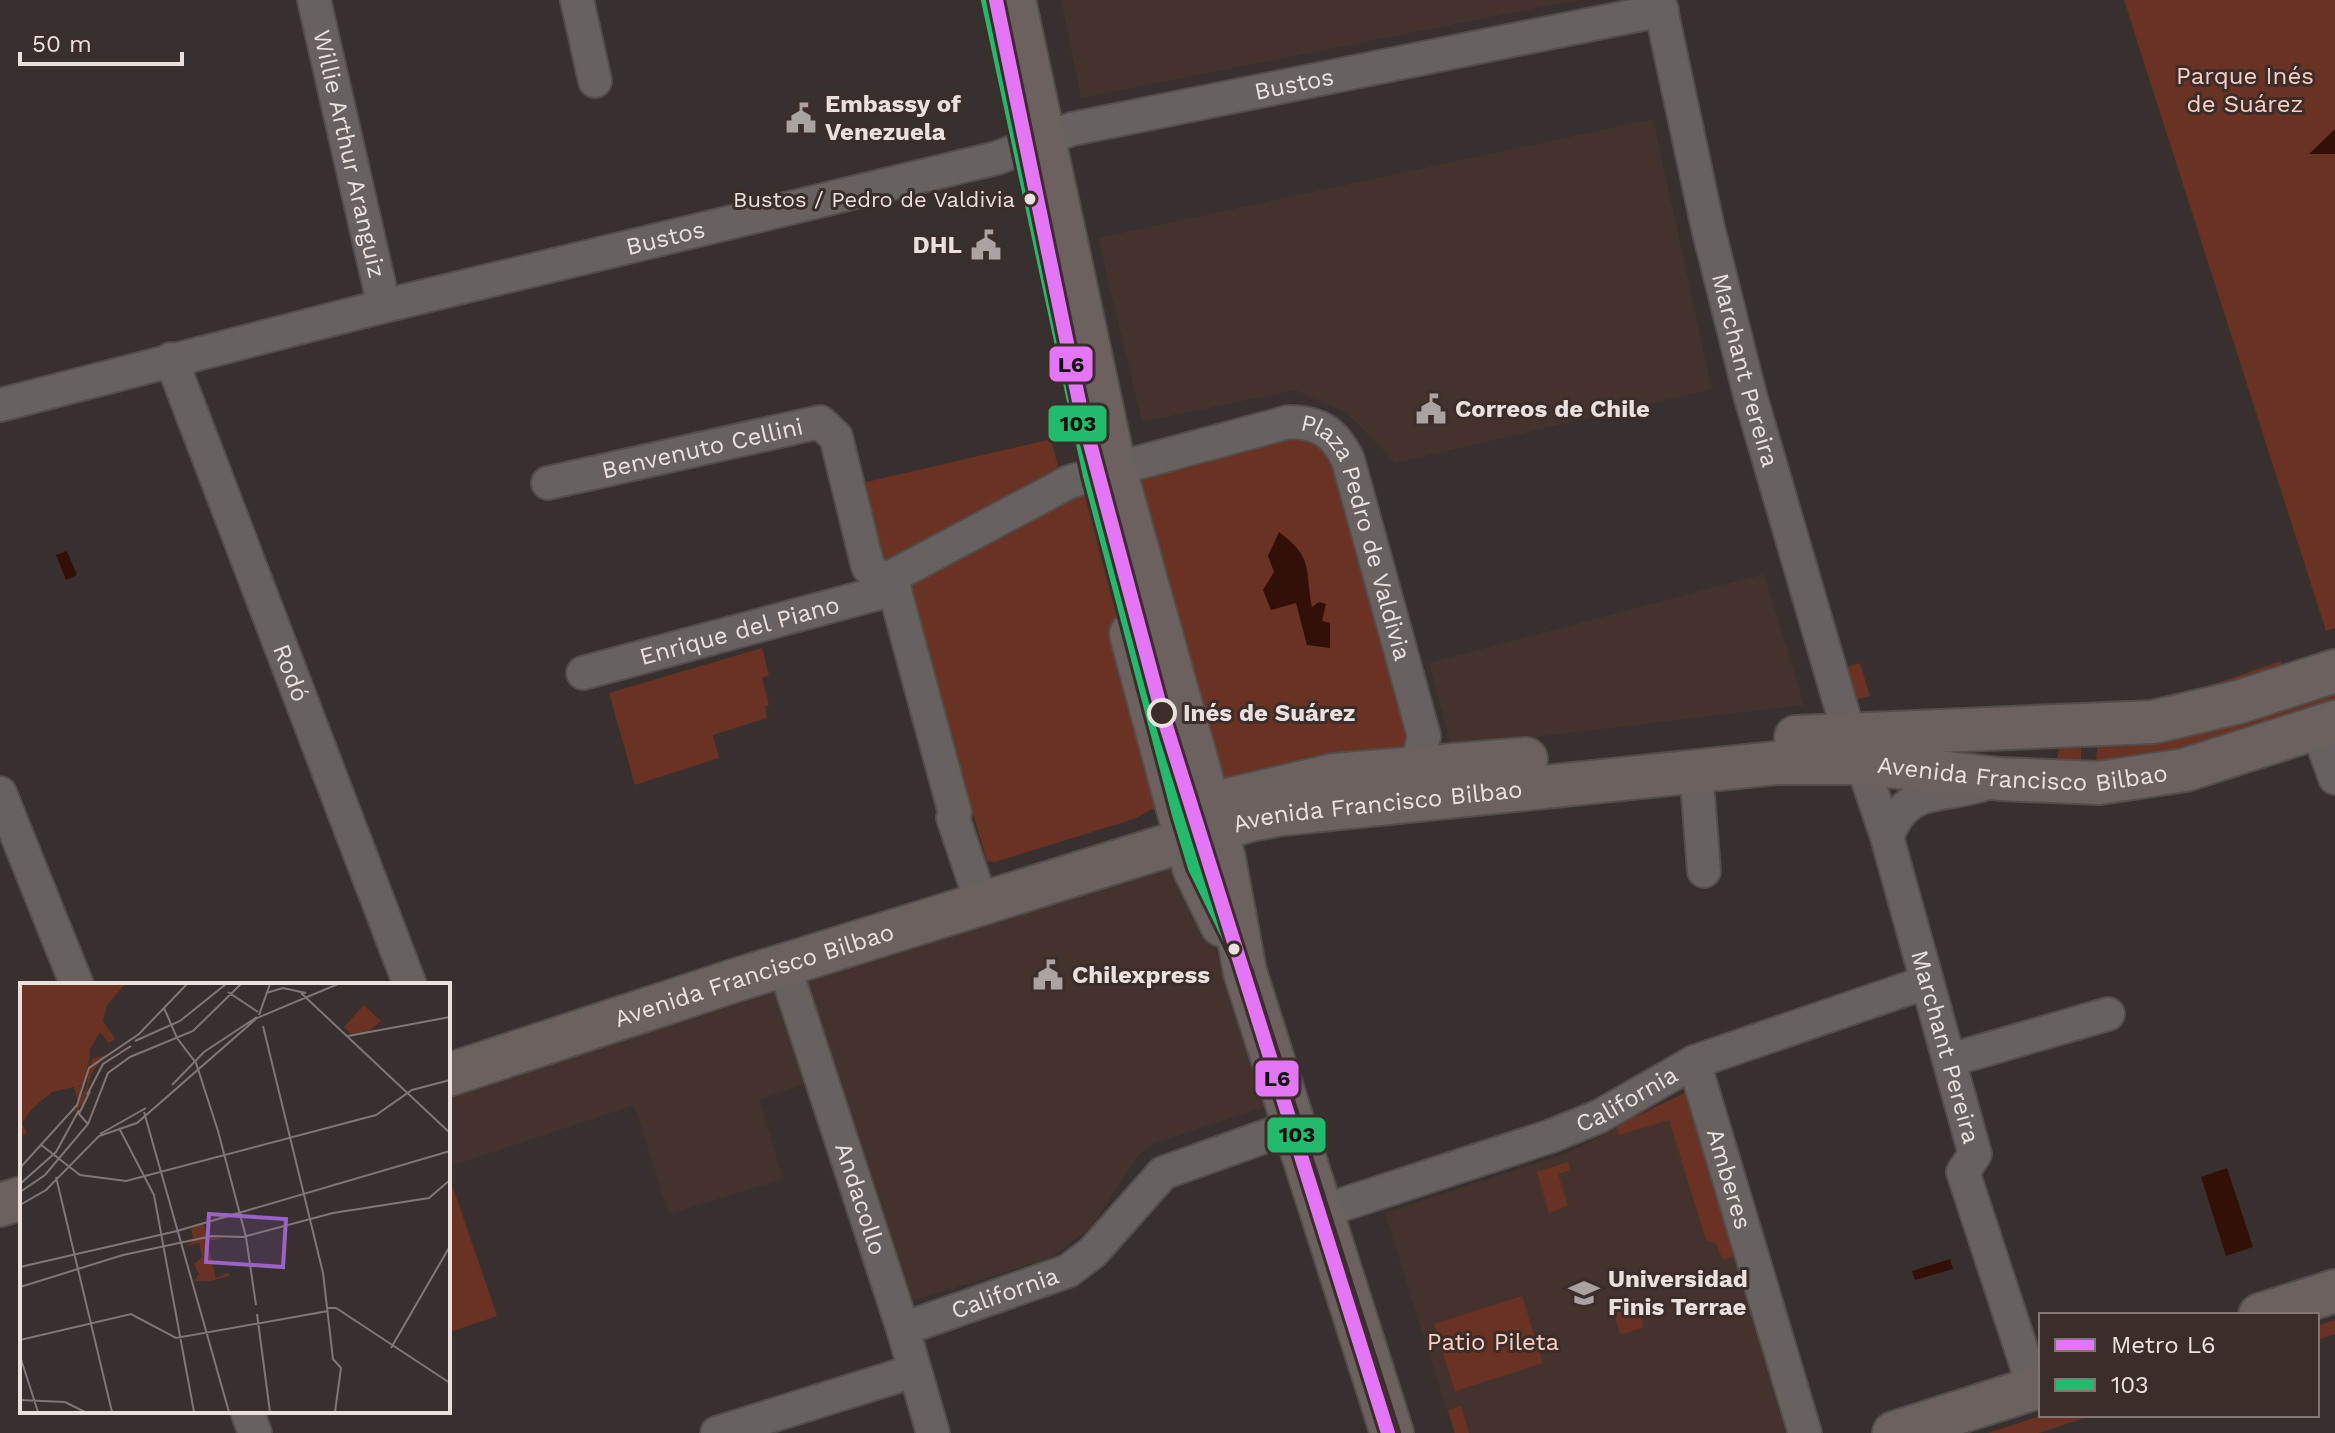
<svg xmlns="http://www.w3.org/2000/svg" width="2335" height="1433" viewBox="0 0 2335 1433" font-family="'Work Sans',sans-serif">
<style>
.built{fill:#44332d}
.green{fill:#693222}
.water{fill:#331007}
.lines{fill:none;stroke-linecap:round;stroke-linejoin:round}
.minor-casing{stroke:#534d4c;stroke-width:36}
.major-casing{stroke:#534d4c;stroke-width:46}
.minor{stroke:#67615f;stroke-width:32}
.major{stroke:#6b625f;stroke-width:42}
.bus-1-casing{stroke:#3b2e2a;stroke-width:18}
.bus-1{stroke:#20bc6c;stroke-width:12}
.metro-1-casing{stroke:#3b2e2a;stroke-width:20}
.metro-1{stroke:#e475f6;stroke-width:14}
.bus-dot{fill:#eae1df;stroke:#3b2e2a;stroke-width:3}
.stop-dot{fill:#3b2e2a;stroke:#eae1df;stroke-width:4}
.labels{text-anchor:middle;stroke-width:6;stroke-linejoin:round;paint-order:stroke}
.bus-label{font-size:22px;fill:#eae1df;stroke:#3b2e2a;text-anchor:end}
.park-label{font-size:24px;fill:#fccec1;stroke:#3b2e2a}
.street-label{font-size:24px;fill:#eae1df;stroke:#3b2e2a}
.poi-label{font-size:24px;font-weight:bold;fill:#eae1df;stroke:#3b2e2a;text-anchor:start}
.stop-label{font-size:24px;font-weight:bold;fill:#eae1df;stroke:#3b2e2a;text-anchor:start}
.inset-road{fill:none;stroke:#7f7775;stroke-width:2}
.view{fill:#9c62c9;fill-opacity:0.15;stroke:#9c62c9;stroke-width:4}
.inset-edge{fill:none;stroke:#eae1df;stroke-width:4}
.line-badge{stroke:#3b2e2a;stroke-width:3}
.pale-badge-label{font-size:22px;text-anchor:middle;font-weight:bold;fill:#111}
</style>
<rect width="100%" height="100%" fill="#37302e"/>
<!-- built -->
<g class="built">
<polygon points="1061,0 1577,0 1081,98"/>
<polygon points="1653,119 1712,389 1395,463 1348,414 1295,390 1142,422 1098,238"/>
<polygon points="1764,574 1804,705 1451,747 1429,663"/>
<polygon points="1167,868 1177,869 1192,882 1267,1101 1261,1108 1151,1145 1140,1154 1089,1229 1050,1258 903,1304 802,983 808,977"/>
<polygon points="774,989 778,991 812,1081 759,1100 783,1179 669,1214 634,1105 448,1167 448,1095"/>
<polygon points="1693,1089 1801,1433 1454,1433 1385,1213 1568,1153"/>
</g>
<!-- green -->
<g class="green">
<polygon points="2124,0 2335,0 2335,628 2326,631"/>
<polygon points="1288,435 1333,446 1417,745 1157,807 1134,819 995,862 987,861 907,589 911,582 1071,493"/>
<polygon points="1051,439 1058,467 887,567 877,560 858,484"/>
<polygon points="762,648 769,675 762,678 769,705 765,706 767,718 713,735 719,758 635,785 609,693"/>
<polygon points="2281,661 2287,676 2188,693"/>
<polygon points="1860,663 1870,696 1854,700 1845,667"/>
<polygon points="2335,678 2335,706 2222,744 2102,764 2096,759 2098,742"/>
<polygon points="2055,739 2081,739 2081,766 2055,767 2059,752"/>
<polygon points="1693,1089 1745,1253 1723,1260 1716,1244 1706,1240 1669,1120 1619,1135 1616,1126"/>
<polygon points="1568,1162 1570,1170 1558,1174 1568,1206 1549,1213 1537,1172"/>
<polygon points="448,1173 497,1316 453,1331 448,1325"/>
<polygon points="1522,1296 1543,1363 1455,1391 1434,1324"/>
<polygon points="1635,1298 1644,1327 1621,1335 1611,1306"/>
<polygon points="2335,1320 2335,1334 2317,1340 2317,1326"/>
<polygon points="1461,1406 1469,1433 1455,1433 1448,1410"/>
<polygon points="2043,1415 2093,1415 2039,1433 1988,1433"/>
</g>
<!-- water -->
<g class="water">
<polygon points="2335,129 2335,154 2309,154"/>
<path d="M1279 532C1314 558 1305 569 1312 607L1319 602 1326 604 1322 621 1330 623V648L1307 645 1296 603 1271 610 1263 590 1274 572 1268 556Z"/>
<polygon points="67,551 77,575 66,580 56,555"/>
<polygon points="2227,1168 2253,1247 2226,1256 2201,1177"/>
<polygon points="1950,1259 1953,1269 1915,1280 1912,1271"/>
</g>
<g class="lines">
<!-- minor casing -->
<g class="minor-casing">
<g id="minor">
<path id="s1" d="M314 0 384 306"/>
<polyline points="577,0 595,81"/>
<path id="s2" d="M1659 0 1708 228 1750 395 1849 734"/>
<path id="s3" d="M171 359 410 985"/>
<path id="s4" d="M0 405 384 306 997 158 1072 129 1662 10"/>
<path id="s5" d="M548 483 820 422 836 437 868 567 878 576 891 577"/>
<path id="s6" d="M583 673 894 589"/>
<polyline points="2317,728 2335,778"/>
<path id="s7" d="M1862 763 1887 837 1975 1154 1963 1172 2034 1388"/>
<polyline points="1696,770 1704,871"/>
<polyline points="0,793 77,985"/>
<path d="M1887 837C1907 784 1939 799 1985 784"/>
<path id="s8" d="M982 904 953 818 955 813 891 577 1069 482 1089 476 1289 422C1320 422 1335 433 1348 460L1424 736 1417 767 1402 780"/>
<path id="s9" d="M784 965 903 1329 933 1433"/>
<polyline points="1950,1060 2108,1014"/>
<path id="s10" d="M1694 1062 1805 1433"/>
<path id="s11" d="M1323 1211 1551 1136 1600 1116 1694 1062 1927 982"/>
<path id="s12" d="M903 1329 1068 1271 1093 1252 1163 1173 1297 1125"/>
<polyline points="247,1411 255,1433"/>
<polyline points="717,1433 914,1371"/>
</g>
</g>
<!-- major casing -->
<g class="major-casing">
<g id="major">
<polyline points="1014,0 1115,470 1224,859 1245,972 1392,1433"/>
<polyline points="1131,634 1194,868 1222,925"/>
<polyline points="1796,737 2153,722 2239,702 2335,671"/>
<polyline points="1232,799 1334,775 1526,759"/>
<path id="s13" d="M448 1075 733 981 1250 820 1282 814 1776 763H1862L2000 779 2099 783 2185 770 2335 722"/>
<polyline points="0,1205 22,1198"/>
<polyline points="2260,1315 2335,1291"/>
<polyline points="1894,1433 2041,1386"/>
</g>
</g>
<!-- minor -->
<use href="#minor" class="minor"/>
<!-- major -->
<use href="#major" class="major"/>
<!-- bus-1 casing -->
<g class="bus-1-casing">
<polyline id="bus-1" points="987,0 1089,476 1178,815 1194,868 1245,972 1392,1433"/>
</g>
<!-- bus-1 -->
<use href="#bus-1" class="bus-1"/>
<!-- metro-1 casing -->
<g class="metro-1-casing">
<polyline id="metro-1" points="996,0 1080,406 1162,713 1388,1433"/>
</g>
<!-- metro-1 -->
<use href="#metro-1" class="metro-1"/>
</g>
<!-- icons -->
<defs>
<g id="civic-bare" transform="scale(2.4)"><path d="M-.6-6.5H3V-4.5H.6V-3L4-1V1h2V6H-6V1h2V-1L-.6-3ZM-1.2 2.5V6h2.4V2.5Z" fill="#aba3a1" stroke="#3b2e2a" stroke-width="2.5" paint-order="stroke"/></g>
<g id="university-bare" transform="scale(2.4)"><path d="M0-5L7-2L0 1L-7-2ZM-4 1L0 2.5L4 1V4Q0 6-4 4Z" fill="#aba3a1" stroke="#3b2e2a" stroke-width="2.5" paint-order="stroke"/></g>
</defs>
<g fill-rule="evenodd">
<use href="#civic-bare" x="801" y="118"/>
<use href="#civic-bare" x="986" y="245"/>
<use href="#civic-bare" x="1431" y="409"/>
<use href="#civic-bare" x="1048" y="975"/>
<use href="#university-bare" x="1584" y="1293"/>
</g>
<!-- markers -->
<g class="bus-dot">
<circle cx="1030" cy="199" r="7"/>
<circle cx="1234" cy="949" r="7"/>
</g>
<circle class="stop-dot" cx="1162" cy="713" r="13"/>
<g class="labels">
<!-- bus labels -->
<g class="bus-label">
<text x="1015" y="207">Bustos / Pedro de Valdivia</text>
</g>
<!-- park labels -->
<g class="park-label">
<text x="2245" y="84">Parque Inés<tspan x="2245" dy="28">de Suárez</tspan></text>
<text x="1493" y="1350">Patio Pileta</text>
</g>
<!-- street labels -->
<g class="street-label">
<text dy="8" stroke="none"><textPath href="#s4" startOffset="1334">Bustos</textPath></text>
<text dy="8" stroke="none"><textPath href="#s1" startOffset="158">Willie Arthur Aranguiz</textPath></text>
<text dy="8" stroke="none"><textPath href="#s4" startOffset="686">Bustos</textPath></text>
<text dy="8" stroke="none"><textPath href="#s2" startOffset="380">Marchant Pereira</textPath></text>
<text dy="8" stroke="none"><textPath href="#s5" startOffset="158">Benvenuto Cellini</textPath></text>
<text dy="8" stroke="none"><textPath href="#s8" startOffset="918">Plaza Pedro de Valdivia</textPath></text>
<text dy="8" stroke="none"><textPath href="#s6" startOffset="162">Enrique del Piano</textPath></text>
<text dy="8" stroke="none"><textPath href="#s3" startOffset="336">Rodó</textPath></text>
<text dy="8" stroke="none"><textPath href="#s13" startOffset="1618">Avenida Francisco Bilbao</textPath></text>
<text dy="8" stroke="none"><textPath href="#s13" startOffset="970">Avenida Francisco Bilbao</textPath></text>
<text dy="8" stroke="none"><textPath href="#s13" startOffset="322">Avenida Francisco Bilbao</textPath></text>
<text dy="8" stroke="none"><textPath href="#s7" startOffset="296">Marchant Pereira</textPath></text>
<text dy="8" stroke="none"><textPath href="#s11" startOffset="324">California</textPath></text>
<text dy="8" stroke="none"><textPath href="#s10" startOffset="122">Amberes</textPath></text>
<text dy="8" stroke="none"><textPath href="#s9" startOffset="246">Andacollo</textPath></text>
<text dy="8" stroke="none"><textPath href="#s12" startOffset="108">California</textPath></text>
</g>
<!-- poi labels -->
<g class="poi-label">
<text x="825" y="112">Embassy of<tspan x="825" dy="28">Venezuela</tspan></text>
<text x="962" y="253" text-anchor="end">DHL</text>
<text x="1455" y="417">Correos de Chile</text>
<text x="1072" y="983">Chilexpress</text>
<text x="1608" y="1287">Universidad<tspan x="1608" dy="28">Finis Terrae</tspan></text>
</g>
<!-- stop labels -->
<g class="stop-label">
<text x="1183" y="721">Inés de Suárez</text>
</g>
</g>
<!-- overview -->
<g transform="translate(20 983)">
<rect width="430" height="430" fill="#37302e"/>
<path d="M0 1H105L87 22 83 38 95 56 89 60 80 49 70 66 69 93 72 76 85 72 71 91 64 120 51 132 67 103 69 75 64 102 58 104H63L58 119 54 104 32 109 12 126 2 140 7 150 0 154ZM344 22 361 38 348 49 331 51 324 44ZM183 239 187 253 202 256 187 258 196 295 208 290 210 293 189 298H174L179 291 174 281 182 274 179 260 164 264 174 257 171 246Z" fill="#693222"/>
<path class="inset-road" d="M208 9 238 29M246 10 263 5 286 10M281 10 430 150M144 25 157 55 176 80 198 148 226 254 236 322M239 32 250 1M243 43 303 290 313 376 321 385 315 429M328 53 430 34M115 58 160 38 206 1M152 102 184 69 237 34M67 112 83 81 111 63M124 129 209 429M68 141 59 131 70 108M99 145 134 212 174 429M80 151 126 125M20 161 60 192 106 198 356 132 392 107 430 97M0 185 57 122 69 85 119 51 167 1M36 194 92 429M0 201 36 169 59 127M0 209 25 192 68 141 88 90 110 74 173 48 221 1M0 222 26 207 79 153 117 140 237 35 318 1M0 284 157 248 430 168M0 304 103 272 192 253 223 254 313 230 409 215 430 197M307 325H316L430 400M237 331 250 429M0 357 111 331 156 355 308 328M371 365 430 263M0 373 18 429M0 417 45 419 65 429M115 429H161"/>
<path class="view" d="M189 231 266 236 263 284 186 279Z"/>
<rect width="430" height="430" class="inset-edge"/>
</g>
<g class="line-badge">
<rect x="1048" y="345" width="46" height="38" rx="8" fill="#e475f6"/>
<rect x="1047" y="404" width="61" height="39" rx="8" fill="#20bc6c"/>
<rect x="1254" y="1059" width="46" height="39" rx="8" fill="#e475f6"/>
<rect x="1266" y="1116" width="61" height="38" rx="8" fill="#20bc6c"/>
</g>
<g class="pale-badge-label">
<text x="1071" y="372">L6</text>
<text x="1078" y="431">103</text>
<text x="1277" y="1086">L6</text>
<text x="1297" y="1142">103</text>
</g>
<!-- legend -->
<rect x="2039" y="1313" width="280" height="104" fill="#3b2e2a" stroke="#817672" stroke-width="2"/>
<rect x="2055" y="1339" width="40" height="12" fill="#e475f6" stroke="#817672" stroke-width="2"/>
<text x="2111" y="1353" font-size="24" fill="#eae1df">Metro L6</text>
<rect x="2055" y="1379" width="40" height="12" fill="#20bc6c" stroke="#817672" stroke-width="2"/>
<text x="2111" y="1393" font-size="24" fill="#eae1df">103</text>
<!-- scale -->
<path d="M20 52v12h162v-12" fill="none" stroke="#eae1df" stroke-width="4"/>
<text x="32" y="52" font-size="24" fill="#eae1df" stroke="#3b2e2a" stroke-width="6" paint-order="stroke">50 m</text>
</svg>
